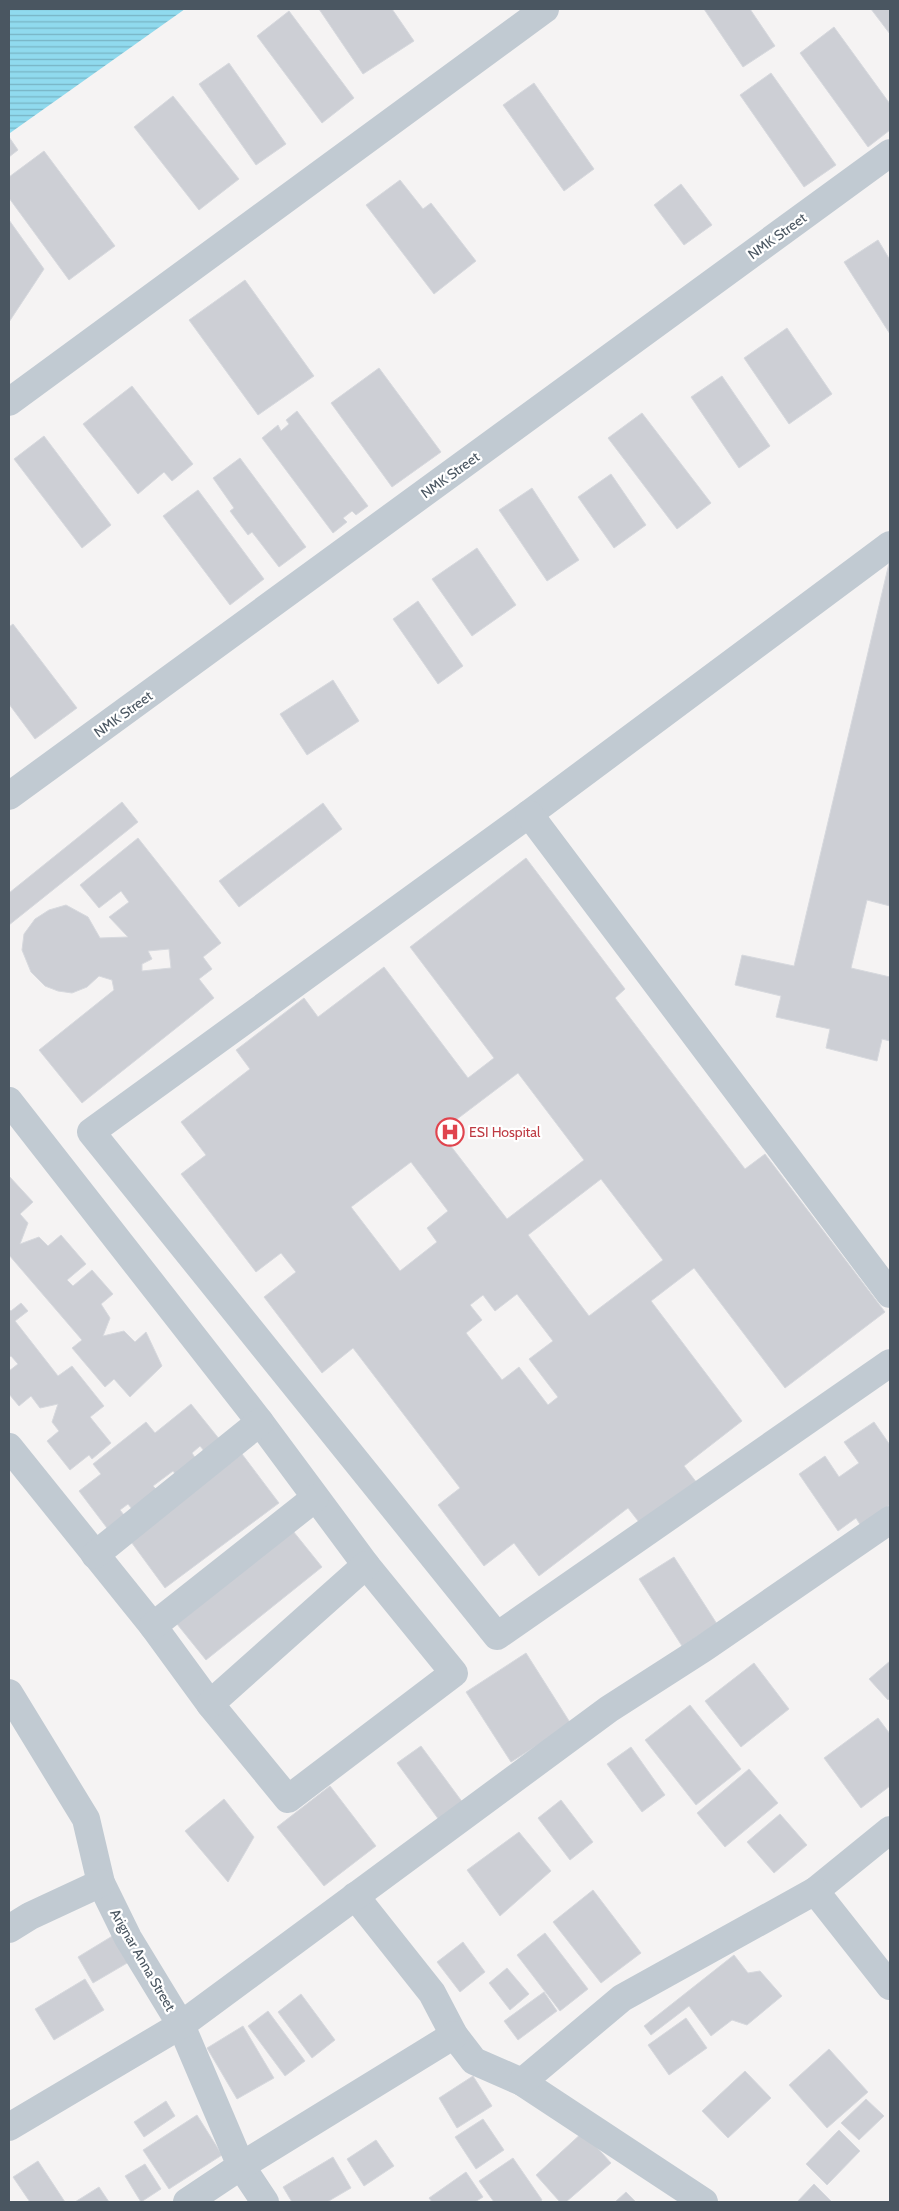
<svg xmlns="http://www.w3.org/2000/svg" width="899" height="2211" viewBox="0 0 899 2211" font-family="Cabin,sans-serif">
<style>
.water{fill:url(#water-rules)}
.building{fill:#cdcfd5;stroke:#d7d9de;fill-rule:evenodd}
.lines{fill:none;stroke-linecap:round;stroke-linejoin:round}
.minor{stroke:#c1cad2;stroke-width:28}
.labels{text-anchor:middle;stroke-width:4.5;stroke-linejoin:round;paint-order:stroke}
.street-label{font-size:14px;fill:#4a5661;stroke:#fff}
.health-label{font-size:14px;fill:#be3a42;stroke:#fff;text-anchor:start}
</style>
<defs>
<pattern id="water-rules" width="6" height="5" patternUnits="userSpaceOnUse" patternTransform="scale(1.25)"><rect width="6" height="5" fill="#90daee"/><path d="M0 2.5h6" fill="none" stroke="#78b4c4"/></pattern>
</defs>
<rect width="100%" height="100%" fill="#f5f3f3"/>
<!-- water -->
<polygon class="water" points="9,9 185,9 10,133"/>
<!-- building -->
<g class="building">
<polygon points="319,9 392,9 414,41 363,74"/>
<polygon points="704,9 750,9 775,46 743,67"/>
<polygon points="871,9 890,9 890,34"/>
<polygon points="289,11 354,98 322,123 257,36"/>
<polygon points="834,27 890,104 890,130 868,147 800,53"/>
<polygon points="229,63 286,144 256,165 199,84"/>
<polygon points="771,73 836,165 804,187 740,95"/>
<polygon points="534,83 594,169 564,191 503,105"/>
<polygon points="173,96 239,179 199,210 134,127"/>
<polygon points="9,137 18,150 9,157"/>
<polygon points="44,151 115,246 69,280 9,198 9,177"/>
<polygon points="400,180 423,209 431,203 476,261 434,294 366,205"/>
<polygon points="681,184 712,225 684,245 654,205"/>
<polygon points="9,220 44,269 9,322"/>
<polygon points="878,240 890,260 890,334 844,262"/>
<polygon points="245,280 314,376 258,415 189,320"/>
<polygon points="787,328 832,394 789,424 744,358"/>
<polygon points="379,368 441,452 392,487 331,403"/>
<polygon points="722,376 770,446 739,468 691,397"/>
<polygon points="132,386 193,464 172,481 164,472 138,494 83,424"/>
<polygon points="297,411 368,506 356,515 352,511 343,518 347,522 333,533 262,438 278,425 281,431 289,424 286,420"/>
<polygon points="642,413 711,503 677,529 608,438"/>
<polygon points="44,436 111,525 82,548 14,459"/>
<polygon points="240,458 306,547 279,567 252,532 248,535 230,511 234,508 213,478"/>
<polygon points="611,474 646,525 614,548 578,497"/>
<polygon points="532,488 579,560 547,581 499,510"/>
<polygon points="198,490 264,579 230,605 163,516"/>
<polygon points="477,548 516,605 472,636 432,579"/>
<polygon points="890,559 890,906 867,900 851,968 890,977 890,1041 882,1039 877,1061 826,1048 830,1029 776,1017 781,996 735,985 742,955 794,966"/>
<polygon points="418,601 463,666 438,684 393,619"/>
<polygon points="13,624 77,708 35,739 9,704 9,627"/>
<polygon points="333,680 359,721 307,755 280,714"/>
<polygon points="122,802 138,822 9,925 9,893"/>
<polygon points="323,803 342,829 239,907 219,881"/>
<path d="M138 838 221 943 203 957 212 969 199 979 214 998 82 1103 39 1050 114 990 112 980 99 976 87 987 72 993 58 991 45 986 31 972 22 950 24 934 35 919 49 910 66 905 88 917 100 938 128 937 109 917 129 902 121 891 99 908 80 885ZM169 949 171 968 142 971V964L152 959 148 951Z"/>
<path d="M526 858 625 989 615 998 745 1169 765 1154 885 1312 785 1388 694 1268 651 1301 742 1421 684 1466 697 1483 642 1526 628 1508 539 1576 514 1543 484 1566 438 1505 460 1488 353 1348 322 1373 264 1297 296 1272 281 1253 256 1272 181 1174 206 1155 181 1122 250 1069 236 1050 304 998 318 1017 384 967 468 1078 494 1058 410 947ZM518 1073 584 1160 507 1219 440 1132ZM411 1162 448 1211 427 1228 437 1242 400 1271 351 1207ZM601 1179 663 1260 589 1316 528 1235ZM517 1294 553 1341 529 1359 558 1397 548 1405 519 1367 502 1380 466 1333 482 1320 470 1305 483 1295 495 1311Z"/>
<polygon points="9,1176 33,1202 20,1214 28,1223 20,1244 39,1237 48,1246 61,1235 86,1264 67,1280 73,1286 92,1270 113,1294 101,1304 110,1318 103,1336 124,1331 135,1342 146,1332 162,1366 130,1397 114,1379 105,1387 72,1348 82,1340 9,1255"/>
<polygon points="21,1303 28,1311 15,1321 58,1376 72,1366 104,1406 90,1417 111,1443 92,1459 89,1455 70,1470 47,1441 59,1431 52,1422 58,1404 40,1408 31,1396 19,1406 9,1394 9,1371 18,1364 11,1356 9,1357 9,1309 11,1311"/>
<polygon points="191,1404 220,1440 205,1452 200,1446 192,1453 196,1459 176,1475 173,1471 153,1486 157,1490 132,1509 128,1504 120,1510 124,1515 107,1528 79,1491 101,1474 93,1464 146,1422 155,1433"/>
<polygon points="874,1422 890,1445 890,1505 861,1526 856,1518 838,1531 799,1474 825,1456 839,1477 859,1463 844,1442"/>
<polygon points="242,1454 279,1503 165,1588 129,1539"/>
<polygon points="293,1531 322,1567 206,1660 177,1624"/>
<polygon points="674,1557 717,1624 682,1646 639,1579"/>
<polygon points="526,1653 571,1724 511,1762 466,1692"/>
<polygon points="890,1661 890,1698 888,1700 869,1679"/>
<polygon points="754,1663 789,1709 741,1747 705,1701"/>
<polygon points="690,1705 741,1769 696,1805 645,1740"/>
<polygon points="878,1718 890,1734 890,1786 861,1808 824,1758"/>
<polygon points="421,1746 466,1807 442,1824 397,1763"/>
<polygon points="631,1747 665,1795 642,1812 607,1764"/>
<polygon points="749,1769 778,1803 725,1847 697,1813"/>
<polygon points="330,1786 376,1846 324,1886 277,1827"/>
<polygon points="224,1799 254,1837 228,1882 185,1831"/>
<polygon points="561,1800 593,1842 570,1860 538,1818"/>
<polygon points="780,1814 807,1845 774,1873 747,1842"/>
<polygon points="519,1832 551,1871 500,1916 467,1870"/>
<polygon points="593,1890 641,1953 601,1983 553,1922"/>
<polygon points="119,1932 134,1959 93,1983 78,1957"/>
<polygon points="545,1933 588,1989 560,2011 517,1955"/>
<polygon points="463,1942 485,1972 460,1992 437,1962"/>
<polygon points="734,1955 748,1973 760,1971 782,1996 747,2025 732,2020 711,2036 689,2006 651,2035 644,2026"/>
<polygon points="507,1968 529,1994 510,2010 489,1983"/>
<polygon points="85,1979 104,2010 54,2040 35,2009"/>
<polygon points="544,1992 557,2011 518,2040 504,2021"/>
<polygon points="301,1994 335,2040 312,2058 278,2012"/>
<polygon points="268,2011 305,2061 285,2076 248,2026"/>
<polygon points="686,2018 707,2048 669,2075 648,2045"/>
<polygon points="243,2026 274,2078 237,2099 207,2048"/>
<polygon points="829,2049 868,2092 827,2128 789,2085"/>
<polygon points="745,2071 771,2098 728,2138 702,2111"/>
<polygon points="473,2076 492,2106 457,2128 439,2098"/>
<polygon points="866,2099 884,2116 859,2140 841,2123"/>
<polygon points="166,2101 175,2116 144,2137 134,2122"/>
<polygon points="197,2115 222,2155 169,2189 143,2150"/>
<polygon points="483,2119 504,2150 476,2169 455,2137"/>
<polygon points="839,2130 860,2151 827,2185 806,2164"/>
<polygon points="583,2132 611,2163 566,2202 560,2202 536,2175"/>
<polygon points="376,2140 394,2166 364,2186 347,2159"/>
<polygon points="333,2157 351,2188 327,2202 292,2202 283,2187"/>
<polygon points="513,2158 542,2200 539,2202 494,2202 479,2181"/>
<polygon points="38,2161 65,2202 30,2202 13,2177"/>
<polygon points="145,2164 161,2189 141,2202 125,2176"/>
<polygon points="466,2172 483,2197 475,2202 432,2202 429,2198"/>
<polygon points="814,2184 832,2202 797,2202"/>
<polygon points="99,2187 109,2202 75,2202"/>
<polygon points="626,2192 636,2202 615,2202"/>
</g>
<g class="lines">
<!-- minor -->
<g class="minor">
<polyline points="9,402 545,9"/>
<polyline points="890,545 529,814 91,1132 497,1636 890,1363"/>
<polyline points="9,796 890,153"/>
<polyline points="529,814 890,1294"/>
<polyline points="9,1101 260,1422 366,1565 454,1673 288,1799 210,1704 153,1626 9,1447"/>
<polyline points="95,1555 260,1422"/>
<polyline points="153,1626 315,1498"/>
<polyline points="9,1693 86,1819 101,1883 128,1938 181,2025 241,2166 265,2202"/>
<polyline points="210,1704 366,1565"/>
<polyline points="815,1891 890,1830"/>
<polyline points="355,1896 432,1993 454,2035 474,2061 522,2082 704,2202"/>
<polyline points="9,1929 30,1916 101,1883"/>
<polyline points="522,2082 622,1998 815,1891 890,1986"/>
<polyline points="9,2127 181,2025 609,1709 704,1648 890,1520"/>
<polyline points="187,2202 241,2166 454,2035"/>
</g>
</g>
<!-- icons -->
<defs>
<g id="hospital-ring" transform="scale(1.4375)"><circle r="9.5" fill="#fff" stroke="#e0444e" stroke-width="1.5"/><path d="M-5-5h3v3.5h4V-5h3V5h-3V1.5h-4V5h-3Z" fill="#e0444e"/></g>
</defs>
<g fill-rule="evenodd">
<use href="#hospital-ring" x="450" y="1132"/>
</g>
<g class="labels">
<!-- street labels -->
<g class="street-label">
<text transform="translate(777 236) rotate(-36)" y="5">NMK Street</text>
<text transform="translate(450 475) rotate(-36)" y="5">NMK Street</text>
<text transform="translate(123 714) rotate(-36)" y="5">NMK Street</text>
<text transform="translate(143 1960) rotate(60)" y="5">Arignar Anna Street</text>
</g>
<!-- health labels -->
<g class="health-label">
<text x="469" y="1137">ESI Hospital</text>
</g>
</g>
<!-- border -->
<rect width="899" height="2211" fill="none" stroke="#4a5661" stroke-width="20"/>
</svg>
